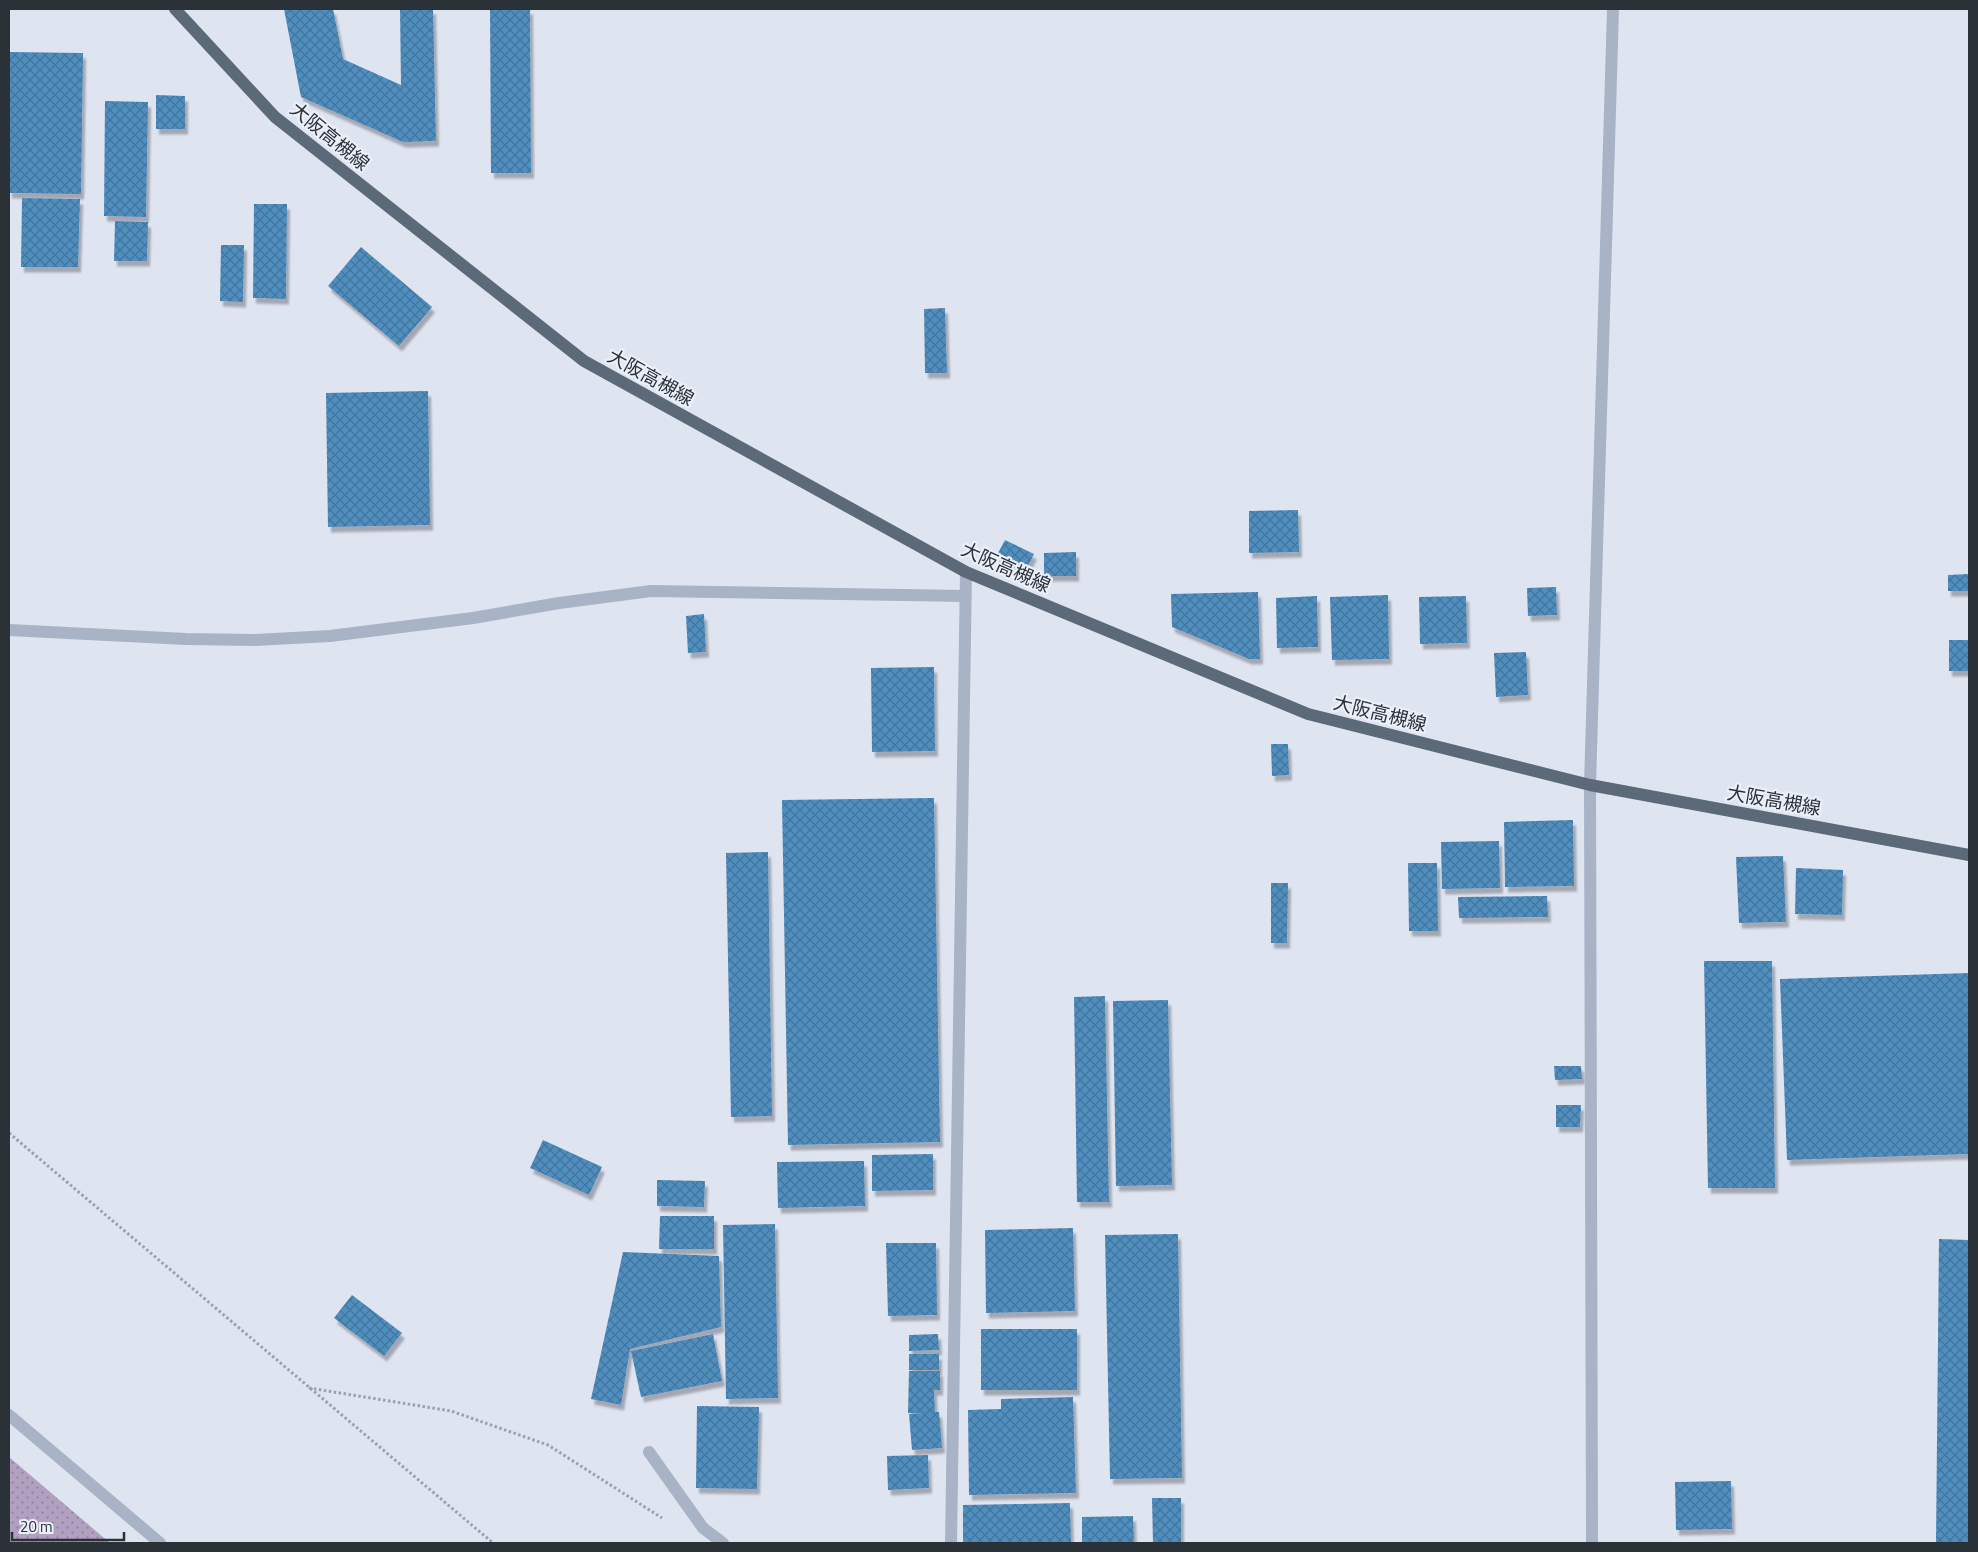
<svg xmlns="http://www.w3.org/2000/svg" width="1978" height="1552" viewBox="0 0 1978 1552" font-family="'Titillium Web','Noto Sans JP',sans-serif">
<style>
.grass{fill:url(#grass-dots)}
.building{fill:url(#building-cross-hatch);filter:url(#shadow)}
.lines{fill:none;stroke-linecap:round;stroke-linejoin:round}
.path{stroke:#96a1b5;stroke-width:3;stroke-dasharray:2.5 2.5;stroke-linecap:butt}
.lane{stroke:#a8b3c6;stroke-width:12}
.street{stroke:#a8b3c6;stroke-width:12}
.primary{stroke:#5c6978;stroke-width:12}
.labels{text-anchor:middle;stroke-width:4.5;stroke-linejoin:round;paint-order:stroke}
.street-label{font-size:19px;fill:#2a3137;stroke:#ebeff9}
</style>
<defs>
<pattern id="grass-dots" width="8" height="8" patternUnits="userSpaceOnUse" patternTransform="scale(1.25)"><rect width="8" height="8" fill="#b1a0c0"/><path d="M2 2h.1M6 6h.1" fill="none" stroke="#90839d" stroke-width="1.8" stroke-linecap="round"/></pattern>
<pattern id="building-cross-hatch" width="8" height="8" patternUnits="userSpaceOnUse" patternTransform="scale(1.25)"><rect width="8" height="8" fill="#508ebf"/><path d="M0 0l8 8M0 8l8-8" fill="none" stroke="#43759c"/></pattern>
<filter id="shadow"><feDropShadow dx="3" dy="5.5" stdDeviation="1" flood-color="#0004"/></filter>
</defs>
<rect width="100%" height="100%" fill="#dfe4f1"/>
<!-- grass -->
<polygon class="grass" points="9,1457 110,1543 9,1543"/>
<!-- building -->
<g class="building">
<polygon points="284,9 333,9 343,59 401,85 400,9 433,9 436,141 403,142 301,97"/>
<polygon points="490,9 530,9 531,173 491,173"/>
<polygon points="9,52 83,53 81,194 9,193"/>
<polygon points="156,95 185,96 185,129 156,129"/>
<polygon points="105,101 148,102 146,217 104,216"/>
<polygon points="22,198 80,199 78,267 21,267"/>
<polygon points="254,204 287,204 286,299 253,298"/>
<polygon points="115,221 148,222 147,261 114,261"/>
<polygon points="221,245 244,245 243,302 220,301"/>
<polygon points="361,247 432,307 399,346 328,286"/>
<polygon points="945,308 947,373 925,373 924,309"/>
<polygon points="428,391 430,525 328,527 326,393"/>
<polygon points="1298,510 1299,552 1249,553 1249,511"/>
<polygon points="1005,540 1034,554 1025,572 996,557"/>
<polygon points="1076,552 1076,576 1044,576 1044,553"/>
<polygon points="1969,574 1969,591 1948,591 1948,575"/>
<polygon points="1556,587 1557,615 1528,616 1527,588"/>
<polygon points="1258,592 1260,659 1249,659 1172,627 1171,594"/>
<polygon points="1388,595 1389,659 1332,660 1330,597"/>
<polygon points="1317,596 1318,647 1277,648 1276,598"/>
<polygon points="1466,596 1467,643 1420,644 1419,597"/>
<polygon points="704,614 706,652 688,653 686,616"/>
<rect x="1949" y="640" width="20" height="31"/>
<polygon points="1526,652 1528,695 1496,697 1494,653"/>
<polygon points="934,667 935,751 872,752 871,668"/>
<polygon points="1271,744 1288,744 1289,775 1272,776"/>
<polygon points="934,798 940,1142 788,1145 782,800"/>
<polygon points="1573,820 1574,886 1505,887 1504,822"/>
<polygon points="1499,841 1500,888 1442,889 1441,842"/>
<polygon points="768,852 772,1116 731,1117 726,853"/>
<polygon points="1783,856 1786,922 1739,923 1736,857"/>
<polygon points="1408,863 1437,863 1438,931 1409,931"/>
<polygon points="1796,868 1843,870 1842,915 1795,914"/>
<polygon points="1271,883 1288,883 1287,943 1271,943"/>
<polygon points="1547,896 1548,917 1459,918 1458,897"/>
<polygon points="1704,961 1772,961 1775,1188 1708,1188"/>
<polygon points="1969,973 1969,1154 1787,1160 1780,979"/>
<polygon points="1105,996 1109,1202 1077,1202 1074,997"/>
<polygon points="1168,1000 1172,1185 1116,1186 1113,1001"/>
<polygon points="1554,1066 1581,1066 1582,1079 1555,1080"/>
<polygon points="1556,1105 1581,1105 1580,1127 1556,1127"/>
<polygon points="543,1140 602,1167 589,1195 530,1168"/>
<polygon points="933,1154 933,1190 872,1191 872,1155"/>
<polygon points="864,1161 865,1206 778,1208 777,1162"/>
<polygon points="657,1180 705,1181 704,1207 657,1206"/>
<polygon points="660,1216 714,1216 714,1249 659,1249"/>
<polygon points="775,1224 778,1398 726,1399 723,1225"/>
<polygon points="1073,1228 1075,1311 986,1313 985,1230"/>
<polygon points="1178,1234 1182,1478 1110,1479 1105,1235"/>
<polygon points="1939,1239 1969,1240 1969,1543 1936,1543"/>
<polygon points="886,1243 936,1243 937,1315 888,1316"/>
<polygon points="623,1252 719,1256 721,1327 630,1349 621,1405 591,1399"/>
<polygon points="352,1295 402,1333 384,1356 334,1318"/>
<rect x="981" y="1329" width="96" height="61"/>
<polygon points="713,1334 722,1381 641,1397 631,1351"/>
<polygon points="938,1334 939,1350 909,1351 909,1335"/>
<rect x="909" y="1354" width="30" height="16"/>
<polygon points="909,1371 940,1371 940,1390 934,1390 935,1412 939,1412 942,1448 912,1450 909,1414 924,1413 908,1413"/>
<polygon points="1073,1397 1076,1493 969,1495 968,1410 1001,1409 1001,1399"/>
<polygon points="697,1406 759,1407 757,1489 696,1488"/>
<polygon points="928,1455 929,1488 888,1490 887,1456"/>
<polygon points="1731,1481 1732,1529 1676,1530 1675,1482"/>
<polygon points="1152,1498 1181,1498 1181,1543 1153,1543"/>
<polygon points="1070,1503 1071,1543 963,1543 963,1505"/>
<polygon points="1133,1516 1134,1543 1082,1543 1082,1517"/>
</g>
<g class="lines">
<!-- path -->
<g class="path">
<polyline points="9,1133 493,1543"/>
<polyline points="309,1388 451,1411 548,1445 662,1518"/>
</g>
<!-- lane -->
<polyline class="lane" points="9,1415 160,1543"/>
<!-- street -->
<g class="street">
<polyline points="9,630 186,639 255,640 330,636 473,618 559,603 651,591 965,596"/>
<polyline points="649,1452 703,1528 723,1543"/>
<polyline points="951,1543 966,572"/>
<polyline points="1592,1543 1590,785 1613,9"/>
</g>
<!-- primary -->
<polyline class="primary" points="175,9 275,117 584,361 966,572 1308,714 1590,785 1969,855"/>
</g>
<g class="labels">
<!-- street labels -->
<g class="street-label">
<text transform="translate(330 136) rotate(39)" y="7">大阪高槻線</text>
<text transform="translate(651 377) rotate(29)" y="7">大阪高槻線</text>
<text transform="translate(1006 567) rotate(24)" y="7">大阪高槻線</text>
<text transform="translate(1380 713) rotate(14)" y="7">大阪高槻線</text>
<text transform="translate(1774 800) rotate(10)" y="7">大阪高槻線</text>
</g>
</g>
<!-- border -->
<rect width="1978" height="1552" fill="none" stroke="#2a3137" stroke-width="20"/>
<!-- scale -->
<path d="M12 1532v8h112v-8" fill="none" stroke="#2a3137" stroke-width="2.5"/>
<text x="20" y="1532" font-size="15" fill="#2a3137" stroke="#ebeff9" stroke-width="4" paint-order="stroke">20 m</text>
</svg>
